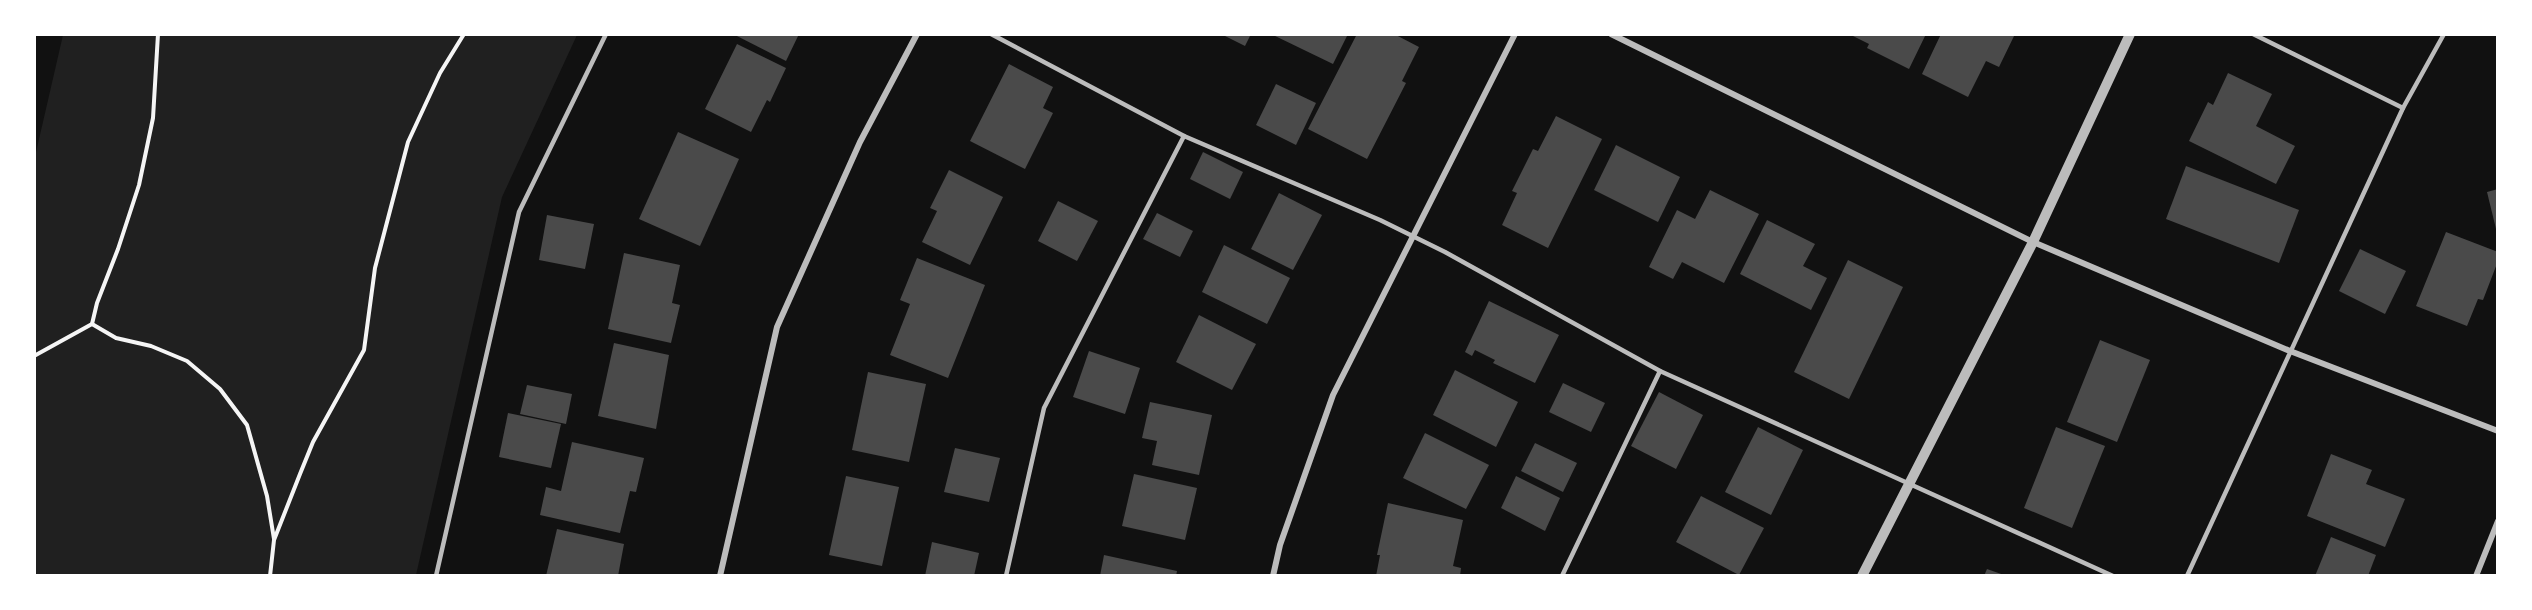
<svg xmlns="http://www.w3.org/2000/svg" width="2532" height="610" viewBox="0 0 2532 610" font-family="'Fira Sans',sans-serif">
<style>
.green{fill:#202020}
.building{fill:#4a4a4a}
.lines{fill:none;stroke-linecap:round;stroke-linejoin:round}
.path{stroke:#f5f5f5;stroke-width:4}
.service{stroke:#bcbcbc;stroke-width:4.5}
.minor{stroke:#bcbcbc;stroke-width:6}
.tertiary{stroke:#bcbcbc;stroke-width:10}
</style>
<rect width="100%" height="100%" fill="#111"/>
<!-- green -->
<polygon class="green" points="63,35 577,35 502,197 416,575 35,576 34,161"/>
<!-- building -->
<g class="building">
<polygon points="733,34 799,34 786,61"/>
<polygon points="1221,34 1251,34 1245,46"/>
<polygon points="1271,34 1348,34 1333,64"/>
<polygon points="1357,34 1394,34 1419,47 1402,81 1406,83 1367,159 1308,129"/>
<polygon points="1849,34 1926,34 1909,69 1867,48 1869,44"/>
<polygon points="1941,34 2015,34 1999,67 1986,61 1968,97 1922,74"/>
<polygon points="737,44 786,68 770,102 767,100 751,132 705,109"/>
<polygon points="1009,64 1053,87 1043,108 1053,113 1025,169 970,141"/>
<polygon points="2228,73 2272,94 2256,126 2295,146 2276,184 2189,141 2208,102 2213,105"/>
<polygon points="1276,84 1316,103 1296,145 1256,125"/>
<polygon points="1556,116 1602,139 1548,248 1502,225 1517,193 1512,191 1533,149 1538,151"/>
<polygon points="678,132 739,159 700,246 639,219"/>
<polygon points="1616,145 1680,177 1658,222 1594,190"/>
<polygon points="1203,152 1243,172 1230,199 1190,179"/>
<polygon points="2186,166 2299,210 2279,263 2166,219"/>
<polygon points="949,170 1003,197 970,265 922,242 937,211 930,208"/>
<polygon points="2498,189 2498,233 2497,233 2487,192"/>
<polygon points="1710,190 1759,214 1724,283 1682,262 1673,279 1649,267 1677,210 1695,219"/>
<polygon points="1279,193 1322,215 1293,270 1251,249"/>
<polygon points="1058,201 1098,221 1077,261 1038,241"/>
<polygon points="1157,213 1193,231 1180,257 1143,239"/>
<polygon points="547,215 594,224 585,269 539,260"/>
<polygon points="1767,220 1815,244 1803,266 1827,278 1811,310 1740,274"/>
<polygon points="2446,232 2498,252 2498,261 2483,300 2478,299 2467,326 2416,306"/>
<polygon points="1224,245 1290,278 1267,324 1202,292"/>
<polygon points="2360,249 2406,271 2385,314 2339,291"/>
<polygon points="624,253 680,265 672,303 680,305 671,343 608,329"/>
<polygon points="917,258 985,285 948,378 890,355 910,304 900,300"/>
<polygon points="1848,260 1903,287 1849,399 1794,372"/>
<polygon points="1489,301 1559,335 1535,383 1493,363 1495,360 1475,350 1472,356 1465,352"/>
<polygon points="1199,315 1256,344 1232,390 1176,362"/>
<polygon points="2100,340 2150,360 2117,442 2067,422"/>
<polygon points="614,343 669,355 656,429 598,416"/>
<polygon points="1089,351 1140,368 1125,414 1073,397"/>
<polygon points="1455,370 1518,402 1496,447 1433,415"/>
<polygon points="868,372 926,384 909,462 852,450"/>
<polygon points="1563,383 1605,403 1591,432 1549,412"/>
<polygon points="527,385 572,394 566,424 520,414"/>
<polygon points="1659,392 1703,415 1676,469 1631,446"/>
<polygon points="1150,402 1212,415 1199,475 1152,465 1157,441 1142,438"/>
<polygon points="508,413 561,424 551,468 499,457"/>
<polygon points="1758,427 1803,450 1771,515 1725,492"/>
<polygon points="2056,427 2105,446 2072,528 2024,508"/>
<polygon points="1425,433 1489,465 1466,509 1403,478"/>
<polygon points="572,442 644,458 636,492 630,491 620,533 540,515 546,487 561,491"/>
<polygon points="1535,443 1577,463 1563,492 1521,471"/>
<polygon points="955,448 1000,458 989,502 944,492"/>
<polygon points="2331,454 2372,470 2366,484 2405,499 2385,547 2307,516"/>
<polygon points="1134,474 1197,488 1185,540 1122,526"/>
<polygon points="846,476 899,487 882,566 829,555"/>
<polygon points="1516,476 1560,498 1545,531 1501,508"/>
<polygon points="1701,496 1764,528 1739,575 1676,542"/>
<polygon points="1388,503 1463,520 1453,566 1461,568 1460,576 1376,576 1380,555 1377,555"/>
<polygon points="557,529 624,544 618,576 546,576"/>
<polygon points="2331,537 2376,555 2368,576 2315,576"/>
<polygon points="932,542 979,553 974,576 925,576"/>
<polygon points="1104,555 1177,571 1176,576 1100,576"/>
<polygon points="1987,569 2004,575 2004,576 1984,576"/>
</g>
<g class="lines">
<!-- path -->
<g class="path">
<polyline points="92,324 116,338 151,346 187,361 220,389 247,425 267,496 274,539"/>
<polyline points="34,356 92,324 97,303 118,249 139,185 153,118 158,34"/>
<polyline points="270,576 274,540 300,474 313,442 364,350 375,268 408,142 440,73 464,34"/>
</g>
<!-- service -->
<g class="service">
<polyline points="991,34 1184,136 1380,220 1445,252 1660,371 2113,576"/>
<polyline points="2253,34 2403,108"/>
<polyline points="436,576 519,212 606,34"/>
<polyline points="1006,576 1044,408 1184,136"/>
<polyline points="1562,576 1660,371"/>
<polyline points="2187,576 2403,108 2444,34"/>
</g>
<!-- minor -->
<g class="minor">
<polyline points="1611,34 2033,242 2290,351 2498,431"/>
<polyline points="720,576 777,327 860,142 917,34"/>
<polyline points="1273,576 1280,545 1333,395 1515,34"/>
<polyline points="2476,576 2498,521"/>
</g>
<!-- tertiary -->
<polyline class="tertiary" points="1862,576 2033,242 2130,34"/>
</g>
<!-- border -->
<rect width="2532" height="610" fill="none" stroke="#ffffff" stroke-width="72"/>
</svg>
